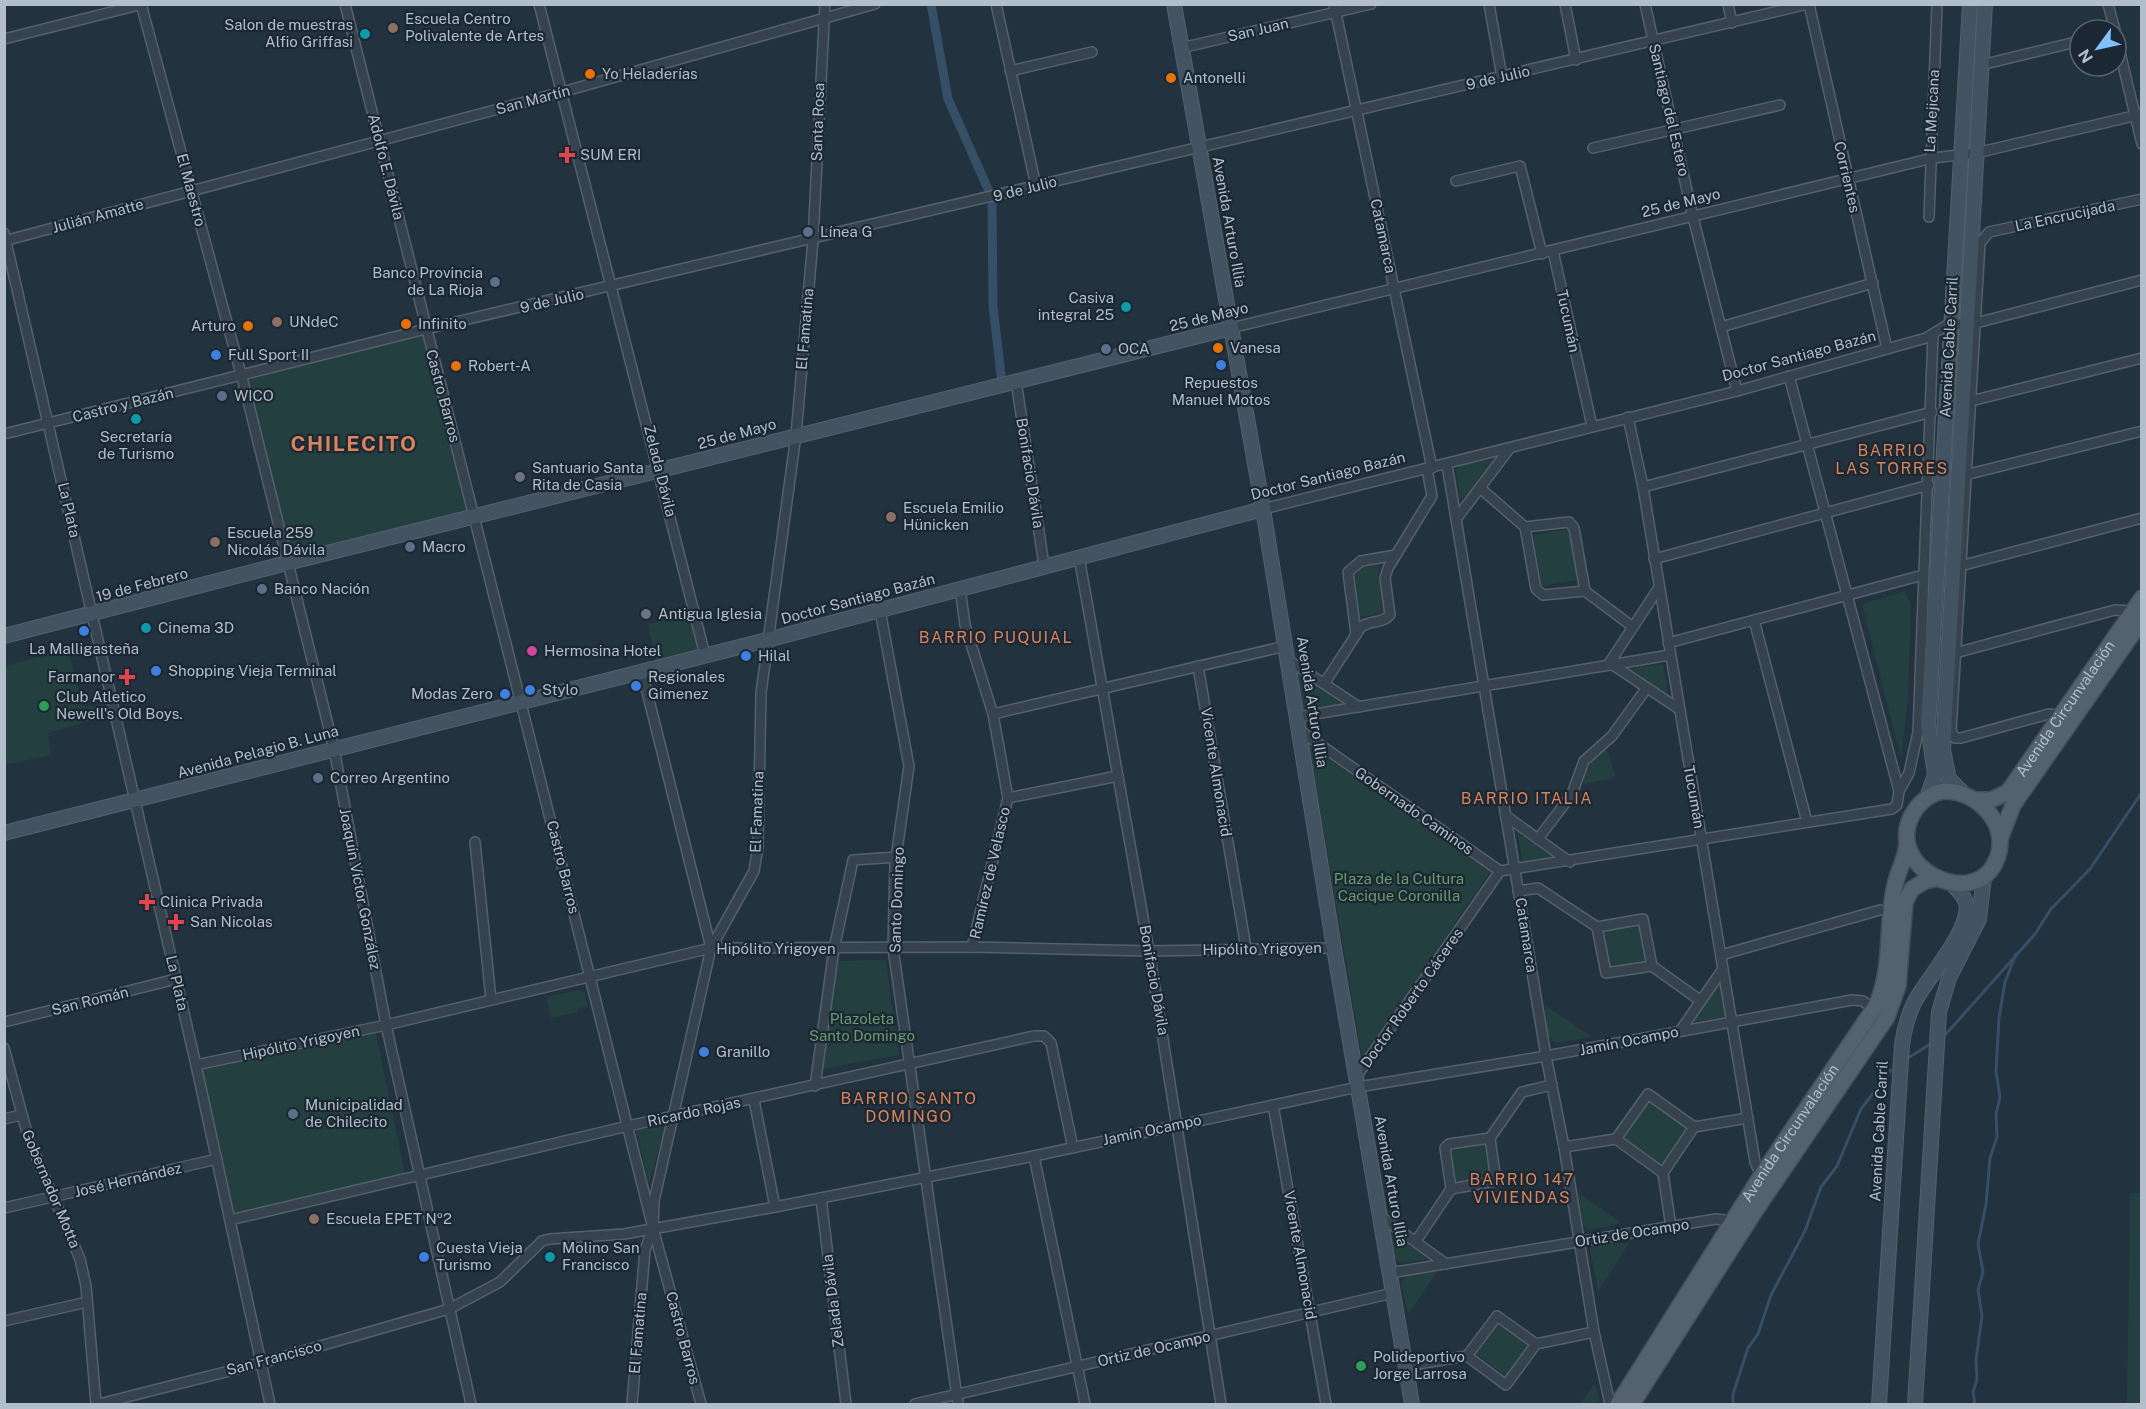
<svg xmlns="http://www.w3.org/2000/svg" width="2146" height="1409" viewBox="0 0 2146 1409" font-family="'Public Sans',sans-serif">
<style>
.green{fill:#243f3f}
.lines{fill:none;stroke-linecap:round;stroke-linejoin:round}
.stream{stroke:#355066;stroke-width:3}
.canal{stroke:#355066;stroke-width:9}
.street-casing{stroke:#54616c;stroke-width:12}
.secondary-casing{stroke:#54616c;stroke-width:16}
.primary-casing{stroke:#424f5a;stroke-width:18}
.street{stroke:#36434e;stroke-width:9}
.secondary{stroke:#445361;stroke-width:14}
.primary{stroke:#54626e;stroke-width:15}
.education-dot{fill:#8d6e63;stroke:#1b2833;stroke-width:2}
.culture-dot{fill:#0f9aa8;stroke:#1b2833;stroke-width:2}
.food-dot{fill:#e8710a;stroke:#1b2833;stroke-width:2}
.health-dot{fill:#e0444e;stroke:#1b2833;stroke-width:2}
.service-dot{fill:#5c6f8a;stroke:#1b2833;stroke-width:2}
.shop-dot{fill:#3f7fe0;stroke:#1b2833;stroke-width:2}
.worship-dot{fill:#6b7280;stroke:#1b2833;stroke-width:2}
.hotel-dot{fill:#d1479c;stroke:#1b2833;stroke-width:2}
.leisure-dot{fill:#2e9e5b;stroke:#1b2833;stroke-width:2}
.labels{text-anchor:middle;stroke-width:4.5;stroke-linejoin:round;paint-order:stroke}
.poi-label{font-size:15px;fill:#b2bec9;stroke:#1b2833;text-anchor:start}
.street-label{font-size:15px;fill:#b2bec9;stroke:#1b2833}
.park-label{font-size:15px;fill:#689b6d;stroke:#1b2833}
.neighbourhood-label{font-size:16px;letter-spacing:1.5px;fill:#da835c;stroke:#1b2833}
.district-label{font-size:21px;font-weight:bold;letter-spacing:1.5px;fill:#da835c;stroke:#1b2833}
</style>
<rect width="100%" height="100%" fill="#22323e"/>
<!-- green -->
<g class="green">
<polygon points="422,334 468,512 292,557 246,379"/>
<polygon points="1497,459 1465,499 1460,497 1456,470 1460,465"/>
<polygon points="1569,529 1578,580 1542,586 1533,535"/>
<polygon points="1381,563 1378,571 1382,613 1360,617 1355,574 1363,566"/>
<polygon points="1905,591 1911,604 1908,698 1901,758 1862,604"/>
<polygon points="690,614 697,651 656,662 648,624"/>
<polygon points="68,649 83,707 105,704 107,716 48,733 51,755 5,765 5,666"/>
<polygon points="1663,664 1669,696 1630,668"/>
<polygon points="1299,674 1342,704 1303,708"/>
<polygon points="1309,745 1490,872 1362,1058"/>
<path d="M1607 750 1615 775 1610 779 1583 784C1587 771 1592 754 1607 750Z"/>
<polygon points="1517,832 1553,858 1523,863"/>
<polygon points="1640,924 1646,961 1609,968 1602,931"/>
<polygon points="886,960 899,1055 822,1069 838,961"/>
<polygon points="1722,979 1727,1013 1723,1017 1690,1023"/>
<polygon points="579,990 585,993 588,1007 578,1008 578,1012 551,1018 546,997"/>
<polygon points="1545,1005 1592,1037 1556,1043 1548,1036"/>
<polygon points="375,1029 405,1174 234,1215 201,1069"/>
<polygon points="1651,1100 1690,1128 1662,1167 1623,1140"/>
<polygon points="665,1126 649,1184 636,1130"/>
<polygon points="1484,1145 1490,1178 1456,1183 1450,1150"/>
<polygon points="1578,1193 1622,1223 1589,1230 1583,1226"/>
<polygon points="2130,1193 2141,1193 2141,1404 2127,1404"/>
<polygon points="1389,1229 1433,1258 1402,1263 1394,1258"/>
<polygon points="1629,1243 1598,1292 1590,1249 1593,1244"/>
<polygon points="1437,1272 1408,1314 1401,1283 1410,1273"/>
<polygon points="1498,1324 1529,1347 1507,1377 1476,1354"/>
<polygon points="1595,1383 1600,1404 1580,1404"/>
</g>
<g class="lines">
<!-- stream -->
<g class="stream">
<polyline points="1946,1034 2035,934 2051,909 2090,869 2142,792"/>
<polyline points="1908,1058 1929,1045"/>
<polyline points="1733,1404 1733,1394 1748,1348 1758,1334 1771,1295 1805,1231 1821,1187 1837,1166 1861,1109 1891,1070"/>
<polyline points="1975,1404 1973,1392 1977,1379 1976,1360 1982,1316 1978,1290 1983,1272 1978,1244 1986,1204 1990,1158 1997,1137 1996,1114 2000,1097 1996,1072 1999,1018 2005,982 2016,954"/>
</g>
<!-- canal -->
<polyline class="canal" points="931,4 948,99 992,198 993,306 1002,384"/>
<!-- street casing -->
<g class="street-casing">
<g id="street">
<polyline points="141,4 245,389 334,749 386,1025 471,1404"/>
<polyline points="345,4 653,1228 701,1404"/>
<polyline points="539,4 705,655"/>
<polyline points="996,4 1036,186"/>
<polyline points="1334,4 1432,468"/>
<polyline points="1489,4 1502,77"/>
<polyline points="1565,4 1576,60"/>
<polyline points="1645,4 1693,217 1737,391"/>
<polyline points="1728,4 1732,23"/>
<polyline points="1809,4 1887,349"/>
<polyline points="2108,4 2115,30"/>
<polyline points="2116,36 2142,144"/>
<polyline points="4,39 143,4"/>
<polyline points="1181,48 1371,4"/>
<polyline points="1981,65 2080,41"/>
<polyline points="1010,71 1092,52"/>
<polyline points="1593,148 1780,105"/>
<polyline points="1456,181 1520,166 1542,254"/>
<polyline points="1929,217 1937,4"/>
<polyline points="4,233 196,1065 270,1404"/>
<polyline points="4,241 562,92 875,4"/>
<polyline points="1553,251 1592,426"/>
<polyline points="1721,327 1873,283"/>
<polyline points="1231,328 1933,158 1976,153 2142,114"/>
<polyline points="1016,381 1044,565"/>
<polyline points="1971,401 2142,358"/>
<polyline points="1628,417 1643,487 1755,1162 1761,1176"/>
<polyline points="4,434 426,329 1808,4"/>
<polyline points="1447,465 1546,1056 1564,1147 1594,1332 1610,1404"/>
<polyline points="1965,475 2142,431"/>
<polyline points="1643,487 1932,412"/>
<polyline points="1480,488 1525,527 1536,589 1543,595 1585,591 1633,627"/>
<polyline points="1263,509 1737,391 1926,338 1947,325 1976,323 2142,280"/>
<polyline points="1457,518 1510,448"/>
<polyline points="1525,527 1569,522 1574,528 1585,591"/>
<polyline points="1079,557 1149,951 1221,1404"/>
<polyline points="1654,559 1929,485"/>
<polyline points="1960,566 2142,518"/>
<polyline points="960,588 965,625 993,714 1008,798 972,947"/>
<polyline points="880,610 909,766 895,865 893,948 958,1404"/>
<polyline points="1754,620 1807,822"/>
<polyline points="1356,634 1348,572 1361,561 1396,555"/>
<polyline points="1668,643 1923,575"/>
<polyline points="1955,653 2115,610 2132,611"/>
<polyline points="1288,660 1359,707"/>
<polyline points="1608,665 1658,589"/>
<polyline points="1613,665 1679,709"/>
<polyline points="1198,666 1246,948"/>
<polyline points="642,672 711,948"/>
<path d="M1324 684 1361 627C1370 620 1382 624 1390 615L1385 578 1388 568 1432 496 1427 469"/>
<polyline points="993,714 1286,646"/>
<polyline points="2062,716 2049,714 1961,738 1955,738 1951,731 1980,243 1989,232 2142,199"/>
<polyline points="1297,717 1670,655"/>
<polyline points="1299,730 1500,871"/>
<polyline points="1899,791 1909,773 1918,732 1933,334"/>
<polyline points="1008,798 1118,776"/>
<polyline points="1506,816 1570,862"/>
<polyline points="1538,839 1572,794 1584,761 1612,736 1646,689"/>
<polyline points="475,842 491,1000"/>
<polyline points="1518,891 1538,888 1597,927 1643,919 1652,966 1701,1001"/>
<polyline points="1597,927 1606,973 1652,966"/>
<polyline points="1721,955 1880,910"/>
<polyline points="4,1022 176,979"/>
<polyline points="1680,1031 1723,969"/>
<polyline points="4,1048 29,1140 80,1259 86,1286 96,1404"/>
<polyline points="196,1065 386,1025 711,948 972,947 1149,951 1334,948"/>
<polyline points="1356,1077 1500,871 1892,809 1897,805 1899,791 1789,376"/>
<polyline points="815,1086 834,949 853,860 897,857"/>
<polyline points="754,1100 775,1207"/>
<polyline points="1273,1105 1326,1404"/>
<polyline points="4,1119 21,1115"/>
<polyline points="1616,1139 1648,1094 1694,1127"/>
<polyline points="1564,1147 1616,1139 1663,1173"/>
<polyline points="1034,1156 1085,1404"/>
<polyline points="1451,1189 1496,1181 1490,1138 1522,1092 1552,1085"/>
<polyline points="821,1198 846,1404"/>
<polyline points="4,1208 217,1159"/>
<polyline points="1380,1216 1446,1264"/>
<polyline points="230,1220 628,1126 1034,1036 1044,1036 1051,1043 1073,1148"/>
<polyline points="1671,1227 1663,1173 1694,1127 1748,1118"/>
<polyline points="1416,1241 1451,1189 1445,1148 1449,1144 1490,1138"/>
<polyline points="1390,1273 1716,1219 1733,1221"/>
<polyline points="4,1321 87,1302"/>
<polyline points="1467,1356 1506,1385 1536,1344 1594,1332"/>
<polyline points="1405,1366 1467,1356 1497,1316 1536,1344"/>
<polyline points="99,1404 261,1363 449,1309 500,1282 542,1241 550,1239 624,1234 775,1207 1034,1156 1358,1087 1546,1056 1852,1000 1863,1001 1874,1010"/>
<polyline points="632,1404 645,1250 653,1228 654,1201 711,948 754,871 758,847 761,693 796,435 813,240 825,4"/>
<polyline points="915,1404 1393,1293"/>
</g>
</g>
<!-- secondary casing -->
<g class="secondary-casing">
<g id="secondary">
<polyline points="1174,4 1263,509 1334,948 1412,1404"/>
<polyline points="4,636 287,563 1231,328"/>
<polyline points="1963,793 1949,779 1943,750 1985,4"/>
<polyline points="1927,797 1935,775 1928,725 1970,4"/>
<polyline points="4,833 767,640 1263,509"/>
<path d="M1879 1404 1902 1045C1904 1030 1908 1015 1915 1001 1927 978 1972 929 1966 903 1964 895 1955 887 1949 881"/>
<polyline points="1915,1404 1939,1012 1949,978 1979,919 1984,877"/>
</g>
</g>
<!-- primary casing -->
<g class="primary-casing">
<g id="primary">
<path d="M1944 791C1980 791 2013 828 1995 863 1972 910 1884 868 1912 815 1919 802 1929 794 1944 791Z"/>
<path id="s1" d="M1976 800H1991L2008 792 2142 598"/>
<polyline points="2000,839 2013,805 2142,620"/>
<path id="s2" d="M1618 1404 1761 1176 1877 1004C1894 964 1885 921 1896 881 1900 866 1907 856 1907 841"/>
<polyline points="1632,1404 1757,1208 1887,1017 1898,986 1905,902 1912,889 1925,881 1938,878"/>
</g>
</g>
<!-- street -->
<use href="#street" class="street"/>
<!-- secondary -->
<use href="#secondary" class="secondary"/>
<!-- primary -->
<use href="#primary" class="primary"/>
</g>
<!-- markers -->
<g class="education-dot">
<circle cx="393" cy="28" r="6"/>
<circle cx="277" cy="322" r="6"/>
<circle cx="891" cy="517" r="6"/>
<circle cx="215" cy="542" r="6"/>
<circle cx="314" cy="1219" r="6"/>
</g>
<g class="culture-dot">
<circle cx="365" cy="34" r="6"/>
<circle cx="1126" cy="307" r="6"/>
<circle cx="136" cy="419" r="6"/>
<circle cx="146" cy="628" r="6"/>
<circle cx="550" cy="1257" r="6"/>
</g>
<g class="food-dot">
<circle cx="590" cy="74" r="6"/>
<circle cx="1171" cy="78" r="6"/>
<circle cx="406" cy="324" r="6"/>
<circle cx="248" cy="326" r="6"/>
<circle cx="1218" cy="348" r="6"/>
<circle cx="456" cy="366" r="6"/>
</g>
<g class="health-dot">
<path d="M564 146h6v6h6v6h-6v6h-6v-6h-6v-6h6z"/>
<path d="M124 668h6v6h6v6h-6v6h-6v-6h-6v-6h6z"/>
<path d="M144 893h6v6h6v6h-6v6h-6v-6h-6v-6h6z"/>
<path d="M173 913h6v6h6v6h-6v6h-6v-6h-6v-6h6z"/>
</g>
<g class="service-dot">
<circle cx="808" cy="232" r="6"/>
<circle cx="495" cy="282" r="6"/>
<circle cx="1106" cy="349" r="6"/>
<circle cx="222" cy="396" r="6"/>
<circle cx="410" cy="547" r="6"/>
<circle cx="262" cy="589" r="6"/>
<circle cx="318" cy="778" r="6"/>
<circle cx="293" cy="1114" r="6"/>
</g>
<g class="shop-dot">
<circle cx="216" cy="355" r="6"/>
<circle cx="1221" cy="365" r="6"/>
<circle cx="84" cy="631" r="6"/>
<circle cx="746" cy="656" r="6"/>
<circle cx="156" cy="671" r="6"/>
<circle cx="636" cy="686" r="6"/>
<circle cx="530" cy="690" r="6"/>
<circle cx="505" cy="694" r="6"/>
<circle cx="704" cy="1052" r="6"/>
<circle cx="424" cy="1257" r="6"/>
</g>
<g class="worship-dot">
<circle cx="520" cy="477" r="6"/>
<circle cx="646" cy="614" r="6"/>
</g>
<circle class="hotel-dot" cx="532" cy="651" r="6"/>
<g class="leisure-dot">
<circle cx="44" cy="706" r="6"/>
<circle cx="1361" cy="1366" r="6"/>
</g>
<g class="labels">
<!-- poi labels -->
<g class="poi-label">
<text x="405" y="24">Escuela Centro<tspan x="405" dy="17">Polivalente de Artes</tspan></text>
<text x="353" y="30" text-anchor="end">Salon de muestras<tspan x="353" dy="17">Alfio Griffasi</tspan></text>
<text x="602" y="79">Yo Heladerías</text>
<text x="1183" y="83">Antonelli</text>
<text x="580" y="160">SUM ERI</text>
<text x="820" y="237">Línea G</text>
<text x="483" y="278" text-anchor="end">Banco Provincia<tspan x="483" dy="17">de La Rioja</tspan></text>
<text x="1114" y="303" text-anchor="end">Casiva<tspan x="1114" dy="17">integral 25</tspan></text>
<text x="289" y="327">UNdeC</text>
<text x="418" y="329">Infinito</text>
<text x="236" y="331" text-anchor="end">Arturo</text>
<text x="1230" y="353">Vanesa</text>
<text x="1118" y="354">OCA</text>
<text x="228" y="360">Full Sport II</text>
<text x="468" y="371">Robert-A</text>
<text x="1221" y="388" text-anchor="middle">Repuestos<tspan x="1221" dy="17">Manuel Motos</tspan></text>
<text x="234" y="401">WICO</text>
<text x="136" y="442" text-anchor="middle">Secretaría<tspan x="136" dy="17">de Turismo</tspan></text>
<text x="532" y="473">Santuario Santa<tspan x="532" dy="17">Rita de Casia</tspan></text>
<text x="903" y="513">Escuela Emilio<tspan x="903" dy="17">Hünicken</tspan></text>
<text x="227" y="538">Escuela 259<tspan x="227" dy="17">Nicolás Dávila</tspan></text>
<text x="422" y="552">Macro</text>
<text x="274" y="594">Banco Nación</text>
<text x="658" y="619">Antigua Iglesia</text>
<text x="158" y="633">Cinema 3D</text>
<text x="84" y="654" text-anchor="middle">La Malligasteña</text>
<text x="544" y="656">Hermosina Hotel</text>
<text x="758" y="661">Hilal</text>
<text x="168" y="676">Shopping Vieja Terminal</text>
<text x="115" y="682" text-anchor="end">Farmanor</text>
<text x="648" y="682">Regionales<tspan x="648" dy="17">Gimenez</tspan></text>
<text x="542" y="695">Stylo</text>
<text x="493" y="699" text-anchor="end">Modas Zero</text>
<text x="56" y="702">Club Atletico<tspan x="56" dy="17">Newell's Old Boys.</tspan></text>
<text x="330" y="783">Correo Argentino</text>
<text x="160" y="907">Clinica Privada</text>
<text x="190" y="927">San Nicolas</text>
<text x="716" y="1057">Granillo</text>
<text x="305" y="1110">Municipalidad<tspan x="305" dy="17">de Chilecito</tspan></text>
<text x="326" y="1224">Escuela EPET Nº2</text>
<text x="436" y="1253">Cuesta Vieja<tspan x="436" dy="17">Turismo</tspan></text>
<text x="562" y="1253">Molino San<tspan x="562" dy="17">Francisco</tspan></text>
<text x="1373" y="1362">Polideportivo<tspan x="1373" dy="17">Jorge Larrosa</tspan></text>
</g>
<!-- street labels -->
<g class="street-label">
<text transform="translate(1258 30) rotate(-13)" y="5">San Juan</text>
<text transform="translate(1498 78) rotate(-13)" y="5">9 de Julio</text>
<text transform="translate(533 100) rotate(-15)" y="5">San Martín</text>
<text transform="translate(1669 110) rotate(77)" y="5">Santiago del Estero</text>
<text transform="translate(1932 111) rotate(-87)" y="5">La Mejicana</text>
<text transform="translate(818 122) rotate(-88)" y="5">Santa Rosa</text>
<text transform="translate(386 167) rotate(76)" y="5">Adolfo E. Dávila</text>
<text transform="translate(1847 177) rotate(77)" y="5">Corrientes</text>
<text transform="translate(1025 189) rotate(-14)" y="5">9 de Julio</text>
<text transform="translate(191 190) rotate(75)" y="5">El Maestro</text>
<text transform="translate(1681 203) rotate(-14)" y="5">25 de Mayo</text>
<text transform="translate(98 216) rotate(-15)" y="5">Julián Amatte</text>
<text transform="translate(2065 216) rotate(-12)" y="5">La Encrucijada</text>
<text transform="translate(1229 222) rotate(80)" y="5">Avenida Arturo Illia</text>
<text transform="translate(1383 236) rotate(78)" y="5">Catamarca</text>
<text transform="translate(552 301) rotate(-13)" y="5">9 de Julio</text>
<text transform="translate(1209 317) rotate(-14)" y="5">25 de Mayo</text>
<text transform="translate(1568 321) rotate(78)" y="5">Tucumán</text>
<text transform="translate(805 329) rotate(-85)" y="5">El Famatina</text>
<text transform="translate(1949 347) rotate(-87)" y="5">Avenida Cable Carril</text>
<text transform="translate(1799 356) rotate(-15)" y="5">Doctor Santiago Bazán</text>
<text transform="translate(443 396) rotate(75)" y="5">Castro Barros</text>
<text transform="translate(123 405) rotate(-14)" y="5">Castro y Bazán</text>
<text transform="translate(737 434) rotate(-15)" y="5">25 de Mayo</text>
<text transform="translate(660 471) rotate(76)" y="5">Zelada Dávila</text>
<text transform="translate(1030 473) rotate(81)" y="5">Bonifacio Dávila</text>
<text transform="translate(1328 476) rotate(-14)" y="5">Doctor Santiago Bazán</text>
<text transform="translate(69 510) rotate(77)" y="5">La Plata</text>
<text transform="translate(142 585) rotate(-15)" y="5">19 de Febrero</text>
<text transform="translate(858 599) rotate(-15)" y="5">Doctor Santiago Bazán</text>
<text transform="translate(1312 702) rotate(81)" y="5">Avenida Arturo Illia</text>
<text dy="5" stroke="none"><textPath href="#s1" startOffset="135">Avenida Circunvalación</textPath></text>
<text transform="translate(258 752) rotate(-15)" y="5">Avenida Pelagio B. Luna</text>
<text transform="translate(1216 772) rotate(81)" y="5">Vicente Almonacid</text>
<text transform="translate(1694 797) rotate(80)" y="5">Tucumán</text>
<text transform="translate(1414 811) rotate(35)" y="5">Gobernado Caminos</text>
<text transform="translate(757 812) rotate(-88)" y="5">El Famatina</text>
<text transform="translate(563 867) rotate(76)" y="5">Castro Barros</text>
<text transform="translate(990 873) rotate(-77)" y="5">Ramírez de Velasco</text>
<text transform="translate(360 889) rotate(79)" y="5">Joaquín Víctor González</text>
<text transform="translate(897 900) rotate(-88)" y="5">Santo Domingo</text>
<text transform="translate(1526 935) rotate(81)" y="5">Catamarca</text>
<text x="776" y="954">Hipólito Yrigoyen</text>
<text transform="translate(1262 949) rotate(-1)" y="5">Hipólito Yrigoyen</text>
<text transform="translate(1154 980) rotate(80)" y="5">Bonifacio Dávila</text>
<text transform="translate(177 983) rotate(77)" y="5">La Plata</text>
<text transform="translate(1412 998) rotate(-55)" y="5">Doctor Roberto Cáceres</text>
<text transform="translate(90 1001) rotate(-14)" y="5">San Román</text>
<text transform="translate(1629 1041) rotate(-11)" y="5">Jamín Ocampo</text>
<text transform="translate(301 1043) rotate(-12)" y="5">Hipólito Yrigoyen</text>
<text transform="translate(694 1112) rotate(-12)" y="5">Ricardo Rojas</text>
<text transform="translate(1152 1130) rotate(-12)" y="5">Jamín Ocampo</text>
<text transform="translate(1879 1131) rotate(-87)" y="5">Avenida Cable Carril</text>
<text dy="5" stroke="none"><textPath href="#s2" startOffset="321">Avenida Circunvalación</textPath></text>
<text transform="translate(128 1180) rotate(-13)" y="5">José Hernández</text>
<text transform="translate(1391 1181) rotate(80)" y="5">Avenida Arturo Illia</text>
<text transform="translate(51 1189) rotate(67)" y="5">Gobernador Motta</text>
<text transform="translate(1632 1233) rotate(-9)" y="5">Ortiz de Ocampo</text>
<text transform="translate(1300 1255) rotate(80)" y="5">Vicente Almonacid</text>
<text transform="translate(833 1301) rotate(-97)" y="5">Zelada Dávila</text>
<text transform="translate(638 1333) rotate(-85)" y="5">El Famatina</text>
<text transform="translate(683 1338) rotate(75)" y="5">Castro Barros</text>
<text transform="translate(1154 1349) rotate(-13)" y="5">Ortiz de Ocampo</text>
<text transform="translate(274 1358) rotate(-15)" y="5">San Francisco</text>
</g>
<!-- park labels -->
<g class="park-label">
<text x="1399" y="884">Plaza de la Cultura<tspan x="1399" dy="17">Cacique Coronilla</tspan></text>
<text x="862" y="1024">Plazoleta<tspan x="862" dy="17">Santo Domingo</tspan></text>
</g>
<!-- neighbourhood labels -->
<g class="neighbourhood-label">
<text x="1892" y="456">BARRIO<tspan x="1892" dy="18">LAS TORRES</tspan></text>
<text x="996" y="643">BARRIO PUQUIAL</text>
<text x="1527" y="804">BARRIO ITALIA</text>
<text x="909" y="1104">BARRIO SANTO<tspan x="909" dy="18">DOMINGO</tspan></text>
<text x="1522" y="1185">BARRIO 147<tspan x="1522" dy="18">VIVIENDAS</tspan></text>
</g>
<!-- district labels -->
<g class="district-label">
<text x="354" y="451">CHILECITO</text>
</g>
</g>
<!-- border -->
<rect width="2146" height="1409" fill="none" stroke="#b2bec9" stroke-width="12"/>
<!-- north arrow -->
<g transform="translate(2098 48) rotate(237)"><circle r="28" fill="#1b2833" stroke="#57646f" stroke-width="1.5"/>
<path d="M0-4.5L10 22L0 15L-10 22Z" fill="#83c1fd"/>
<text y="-9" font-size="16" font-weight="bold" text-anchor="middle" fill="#b2bec9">N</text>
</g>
</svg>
